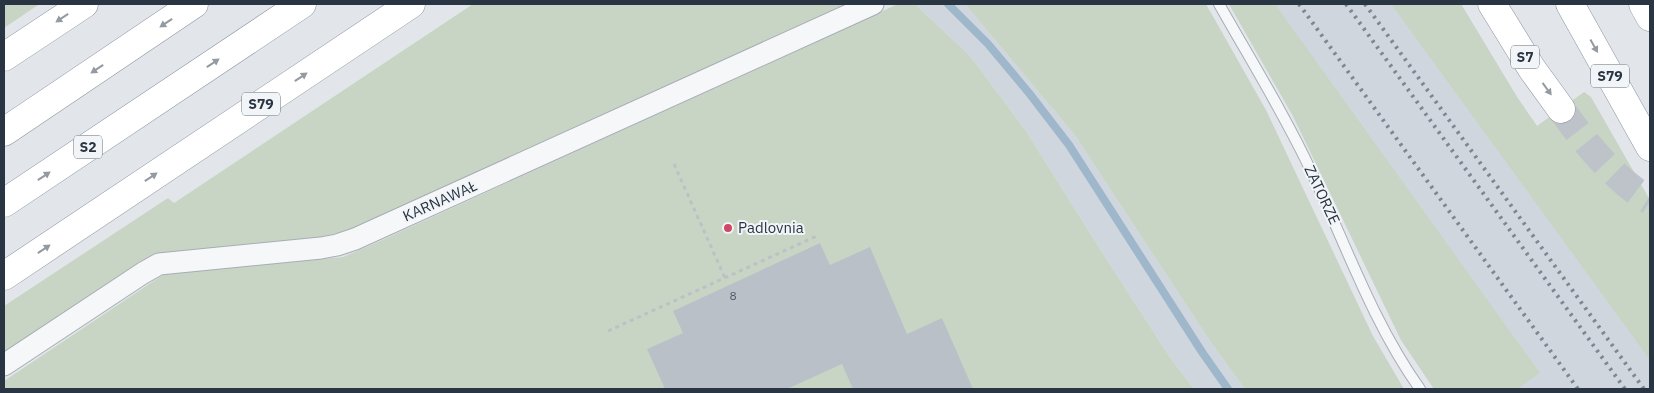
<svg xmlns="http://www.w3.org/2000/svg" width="1654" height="393" viewBox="0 0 1654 393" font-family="'IBM Plex Sans',sans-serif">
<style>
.built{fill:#d0d6dd}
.green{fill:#c9d5c4}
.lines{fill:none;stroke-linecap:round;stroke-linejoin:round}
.stream{stroke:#9eb7ca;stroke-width:8}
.building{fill:#bac0c8}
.highway-tunnel{stroke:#bdc3c9;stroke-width:28;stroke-dasharray:28 14;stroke-linecap:butt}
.lane-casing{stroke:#a7adb5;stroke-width:12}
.street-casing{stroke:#a7adb5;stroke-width:23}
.highway-casing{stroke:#8a95a1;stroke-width:29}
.path{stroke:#bcc1c6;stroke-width:3;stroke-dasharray:4 4;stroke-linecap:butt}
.lane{stroke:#f5f7f9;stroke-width:10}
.street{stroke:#f5f7f9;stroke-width:21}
.highway{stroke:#fff;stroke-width:28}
.rail{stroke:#7c8794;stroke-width:4;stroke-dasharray:2.5 5;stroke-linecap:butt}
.oneway{fill:#949aa1}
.poi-dot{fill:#cf4868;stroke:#f2f5f8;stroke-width:2}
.labels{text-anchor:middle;stroke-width:4;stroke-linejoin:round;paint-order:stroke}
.number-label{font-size:12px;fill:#4e5864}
.shield{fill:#f2f5f8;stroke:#666f79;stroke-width:1}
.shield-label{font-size:14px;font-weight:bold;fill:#2a3543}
.street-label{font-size:15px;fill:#2a3543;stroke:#f2f5f8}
.poi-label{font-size:15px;fill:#2a3543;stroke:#f2f5f8;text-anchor:start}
</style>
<rect width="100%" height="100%" fill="#e2e6eb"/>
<!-- built -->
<g class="built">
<polygon points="915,4 965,4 970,10 1074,134 1212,344 1245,389 1194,389 1171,359 1098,246 1026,131 970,56"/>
<polygon points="1229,4 1461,4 1517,97 1537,126 1650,262 1650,389 1434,389 1401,340 1293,116"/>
</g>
<!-- green -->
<g class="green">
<polygon points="4,4 37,4 38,5 4,28"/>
<polygon points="473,4 850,4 364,226 313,239 158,259 4,356 4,306 168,198 174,203"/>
<polygon points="898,4 915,4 970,56 1026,131 1098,246 1171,359 1194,389 4,389 4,381 164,274 343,257 380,241"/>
<polygon points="965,4 1206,4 1266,110 1373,336 1404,389 1245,389 1212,344 1074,134"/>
<polygon points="1229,4 1275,4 1540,373 1517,389 1434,389 1401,340 1293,116"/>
<polygon points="1391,4 1461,4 1517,97 1537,126 1584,92 1591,97 1650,200 1650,360"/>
</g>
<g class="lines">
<!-- stream -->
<polyline class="stream" points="948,4 988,44 1029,93 1069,145 1202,352 1228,389"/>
</g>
<!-- building -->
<polygon class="building" points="820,243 830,265 870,247 907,334 942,318 973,389 853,389 842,364 787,389 665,389 647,349 683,333 673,311"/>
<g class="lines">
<!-- highway-tunnel -->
<path class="highway-tunnel" d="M1561 109C1585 143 1614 179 1650 201"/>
<!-- lane casing -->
<g class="lane-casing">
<path id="lane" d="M1219 4C1250 59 1285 115 1312 173 1346 245 1373 323 1420 389"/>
</g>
<!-- street casing -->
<g class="street-casing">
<polyline id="street" points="4,365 143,273 159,264 321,248 337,245 355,239 873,4"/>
</g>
<!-- highway casing -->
<g class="highway-casing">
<g id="highway">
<polyline points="1492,4 1532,69 1561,109"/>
<polyline points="1570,4 1650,147"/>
<polyline points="1643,4 1650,17"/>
<polyline points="4,57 84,4"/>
<polyline points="4,132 194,4"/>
<polyline points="4,203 302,4"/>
<polyline points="4,276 411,4"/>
</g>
</g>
<!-- path -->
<g class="path">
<polyline points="674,164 725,278"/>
<polyline points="608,331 819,235"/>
</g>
<!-- lane -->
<use href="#lane" class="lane"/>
<!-- street -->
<use href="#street" class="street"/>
<!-- highway -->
<use href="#highway" class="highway"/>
<!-- rail -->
<g class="rail">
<polyline points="1299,4 1578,389"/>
<polyline points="1346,4 1625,389"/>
<polyline points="1365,4 1644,389"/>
</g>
</g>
<!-- one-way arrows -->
<defs><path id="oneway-solid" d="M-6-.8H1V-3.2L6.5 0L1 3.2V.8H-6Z" transform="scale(1.25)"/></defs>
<g class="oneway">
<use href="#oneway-solid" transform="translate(62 18) rotate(146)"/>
<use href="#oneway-solid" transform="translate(166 23) rotate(146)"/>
<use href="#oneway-solid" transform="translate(1594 46) rotate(61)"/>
<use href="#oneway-solid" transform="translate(213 63) rotate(-34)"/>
<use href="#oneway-solid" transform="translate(97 69) rotate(146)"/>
<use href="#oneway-solid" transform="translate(301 77) rotate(-34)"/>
<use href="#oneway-solid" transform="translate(1547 89) rotate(54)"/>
<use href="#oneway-solid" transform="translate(44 176) rotate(-34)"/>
<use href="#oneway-solid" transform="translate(151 177) rotate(-34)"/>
<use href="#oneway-solid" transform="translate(44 249) rotate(-34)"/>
</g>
<!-- markers -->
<circle class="poi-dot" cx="728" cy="228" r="5"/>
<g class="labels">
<!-- number labels -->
<g class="number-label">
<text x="733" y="300">8</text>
</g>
<!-- shield labels -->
<g class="shield">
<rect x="1511" y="45.5" width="28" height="23" rx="4"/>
<rect x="1591" y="64.5" width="38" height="23" rx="4"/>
<rect x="242" y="92.5" width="38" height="23" rx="4"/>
<rect x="74" y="135.5" width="28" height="23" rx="4"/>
</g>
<g class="shield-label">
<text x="1525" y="62">S7</text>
<text x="1610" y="81">S79</text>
<text x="261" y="109">S79</text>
<text x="88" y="152">S2</text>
</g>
<!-- street labels -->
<g class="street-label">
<text transform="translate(1322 195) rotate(65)" y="5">ZATORZE</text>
<text transform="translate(440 201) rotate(-24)" y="5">KARNAWAŁ</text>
</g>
<!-- poi labels -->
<g class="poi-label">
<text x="738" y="233">Padlovnia</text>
</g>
</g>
<!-- border -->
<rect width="1654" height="393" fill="none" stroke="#2a3543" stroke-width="10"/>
</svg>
